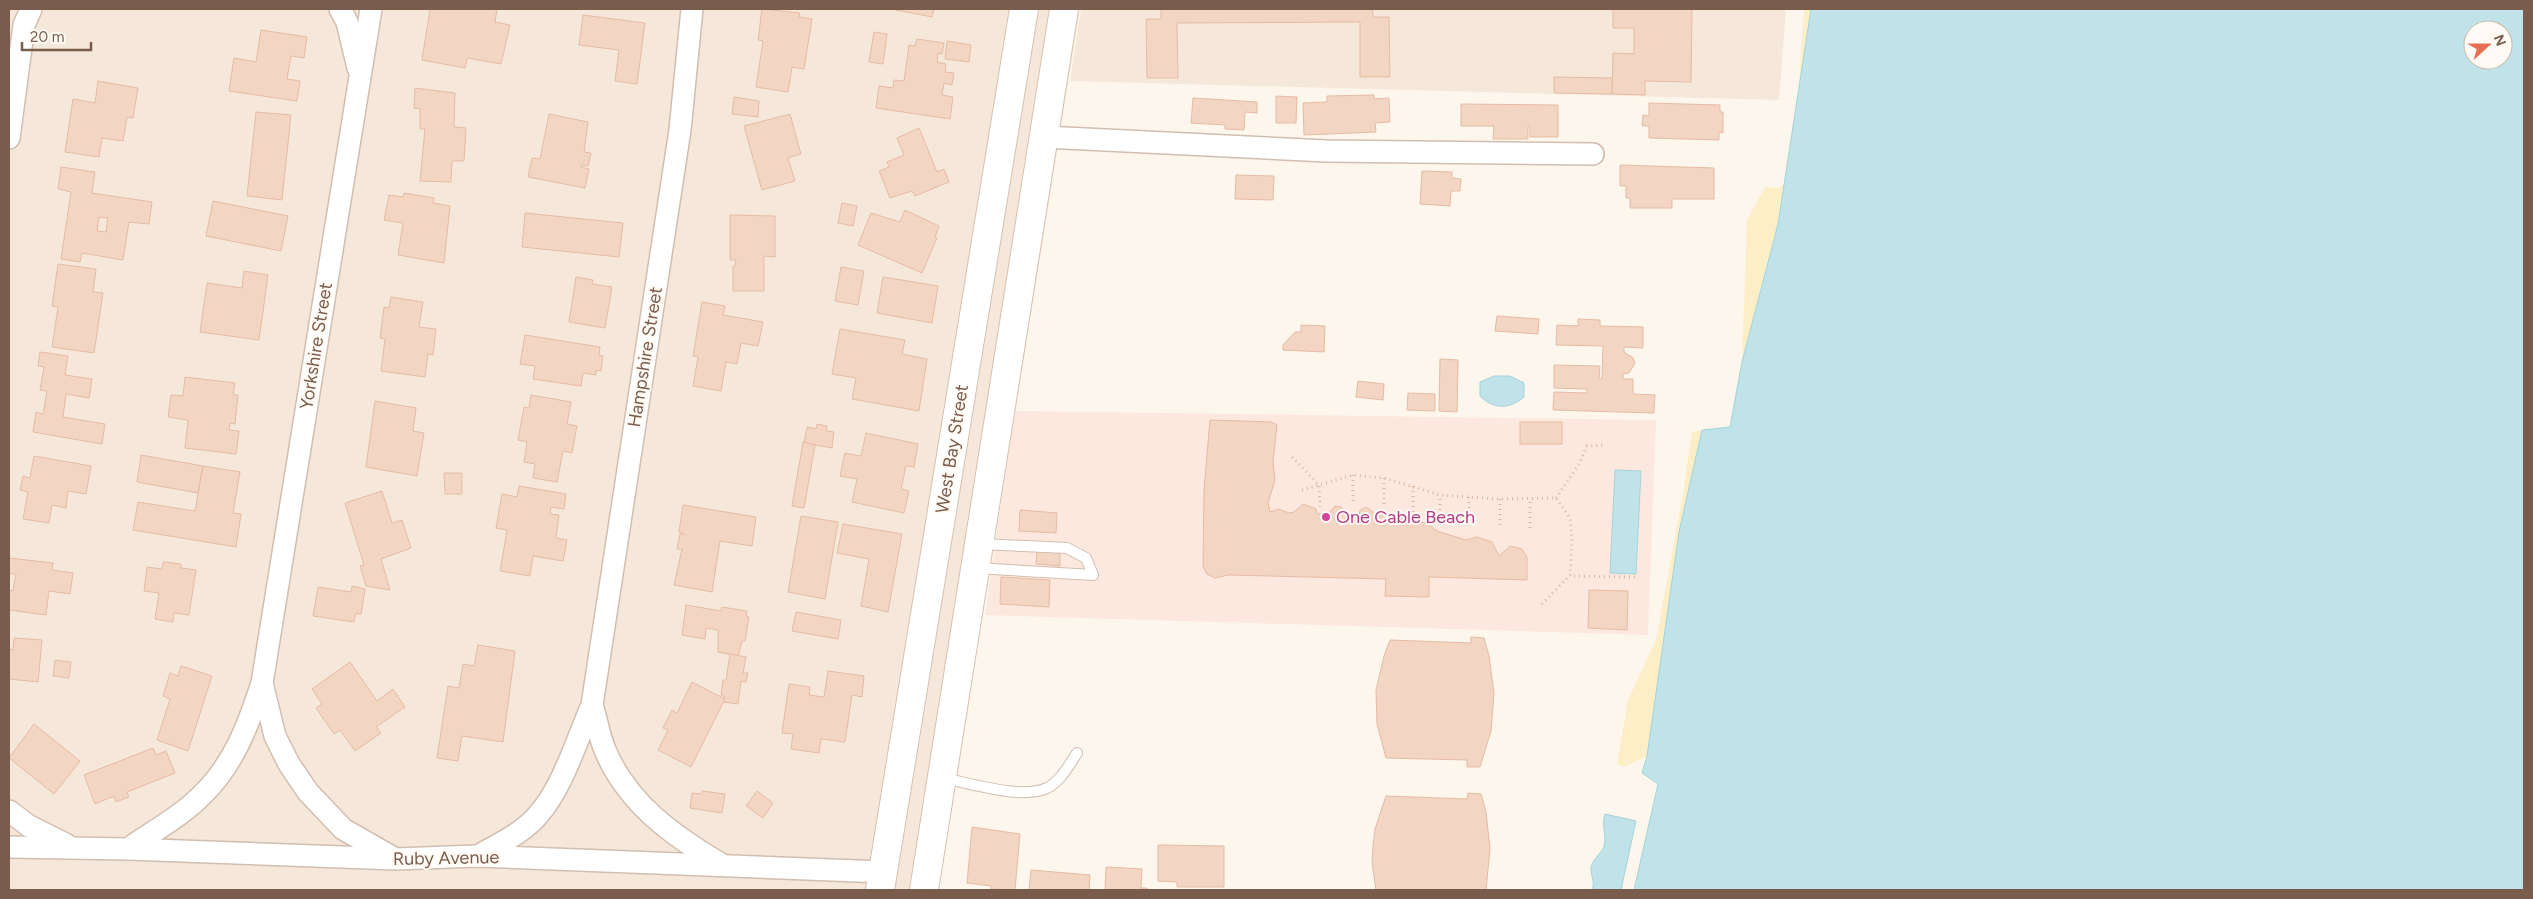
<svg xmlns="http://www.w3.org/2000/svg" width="2533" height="899" viewBox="0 0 2533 899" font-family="Figtree,sans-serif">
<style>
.residential{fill:#f5e8da}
.commercial{fill:#fde8e0}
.sand{fill:#fcefc7}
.water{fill:#bfe3e8;stroke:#a5d3da;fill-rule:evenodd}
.building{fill:#f3d5c3;stroke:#e6bba3;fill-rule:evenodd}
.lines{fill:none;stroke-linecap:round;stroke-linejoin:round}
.lane-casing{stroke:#d1beb0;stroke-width:12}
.street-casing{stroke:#d1beb0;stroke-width:24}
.secondary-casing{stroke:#d6c0b0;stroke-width:30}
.path{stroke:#d9b8a5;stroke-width:3;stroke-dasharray:1 4;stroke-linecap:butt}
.lane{stroke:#fff;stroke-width:10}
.street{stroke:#fff;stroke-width:21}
.secondary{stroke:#fff;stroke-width:28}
.hotel-dot{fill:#d1479c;stroke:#fffaf3;stroke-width:2}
.labels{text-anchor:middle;stroke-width:4;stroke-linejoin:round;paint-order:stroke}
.street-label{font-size:18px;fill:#7a5c4d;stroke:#fffaf3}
.hotel-label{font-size:18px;fill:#b23c85;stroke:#fffaf3;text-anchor:start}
</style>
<rect width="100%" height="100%" fill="#fdf6ec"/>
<!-- residential -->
<g class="residential">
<polygon points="9,9 1080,9 938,890 9,890"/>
<polygon points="1081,9 1786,9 1779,100 1070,81"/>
</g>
<!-- commercial -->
<polygon class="commercial" points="1014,411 1656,420 1648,635 985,615"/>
<!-- sand -->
<g class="sand">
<polygon points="1804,9 1846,9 1742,362 1747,220 1765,187 1778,188 1784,184 1798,98"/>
<polygon points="1702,430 1647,756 1624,767 1617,764 1628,700 1656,640 1683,494 1692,432"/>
</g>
<!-- water -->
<g class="water">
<path d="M1811 9H2524V890H1634L1658 784 1642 773 1647 756 1679 532 1702 430 1730 427 1742 362 1778 224ZM2473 30H2503V60H2473Z"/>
<path d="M1494 376H1510L1524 383V397C1510 409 1494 410 1480 396V382Z"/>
<polygon points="1615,470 1641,471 1636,574 1610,573"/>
<path d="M1605 814 1636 821 1621 890H1592C1595 882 1592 879 1591 871 1590 860 1601 855 1604 846 1607 836 1601 824 1605 814Z"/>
</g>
<!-- building -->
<g class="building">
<polygon points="430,9 497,9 495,22 510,25 501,64 467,58 465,68 422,60"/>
<polygon points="762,9 800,13 799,17 812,19 804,69 792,67 788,92 756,87 763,41 758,40"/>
<polygon points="891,9 934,9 932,17"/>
<polygon points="1161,9 1372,9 1373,17 1389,17 1390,77 1360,77 1360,22 1177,23 1178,78 1147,78 1146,19 1161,19"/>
<polygon points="1613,9 1692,9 1691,82 1645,81 1645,95 1612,94 1613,53 1634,54 1634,28 1613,28"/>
<polygon points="583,15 645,23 637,84 615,81 619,50 579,45"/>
<polygon points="261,30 307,37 304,58 291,56 287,79 300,81 297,101 229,91 234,58 256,62"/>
<polygon points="874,32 887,34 883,64 869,62"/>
<polygon points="917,39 944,43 942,54 938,53 937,62 946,64 945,72 954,73 952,85 944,83 942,95 953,97 950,119 876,108 879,86 893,88 894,80 904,81 909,45 915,46"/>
<polygon points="947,41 971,45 969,62 945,59"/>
<polygon points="1554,77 1612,78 1612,94 1554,93"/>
<polygon points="98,81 138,88 133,118 127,117 123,141 102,138 99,157 65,152 73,99 95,103"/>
<polygon points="415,88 455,93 454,127 466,128 464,161 452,161 451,182 420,181 425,129 420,129 420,109 414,108"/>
<polygon points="1374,95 1374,99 1389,98 1390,122 1375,123 1376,132 1304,135 1303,103 1327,102 1327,96"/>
<polygon points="1276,96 1297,97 1296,123 1276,123"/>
<polygon points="734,97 759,101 758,117 732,114"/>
<polygon points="1193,98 1257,102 1257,113 1245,112 1244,130 1225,129 1225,125 1191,123"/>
<polygon points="1649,103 1720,105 1720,112 1723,112 1723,133 1719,132 1719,140 1649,138 1649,126 1642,126 1643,115 1649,116"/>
<polygon points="1461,104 1558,105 1558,137 1530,137 1530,127 1528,126 1528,139 1493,139 1494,126 1461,126"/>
<polygon points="256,112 291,115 282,200 247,196"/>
<polygon points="549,114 588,122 584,152 591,153 588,166 582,165 581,167 589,169 585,188 528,177 532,158 540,159"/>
<polygon points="790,114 801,154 788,158 795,181 762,190 744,126"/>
<polygon points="919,128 937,172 944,169 949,182 915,196 912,191 890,198 879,171 889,167 887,162 904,155 897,138"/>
<polygon points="1620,165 1714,168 1714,199 1672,199 1672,208 1630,208 1630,198 1626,198 1626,186 1620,186"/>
<path d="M61 167 95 172 92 193 152 202 149 224 129 222 123 260 82 253 80 262 61 259 71 192 58 189ZM99 217 108 218 106 232 97 231Z"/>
<polygon points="1422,171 1452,172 1452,178 1461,179 1460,191 1451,191 1450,206 1420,204"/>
<polygon points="1236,175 1274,176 1273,200 1235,199"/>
<polygon points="404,193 434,198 433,203 450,206 444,263 398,255 403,223 384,220 389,195 403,197"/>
<polygon points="213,201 288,216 281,251 206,236"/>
<polygon points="842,203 857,206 853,226 838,223"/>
<polygon points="905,210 939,226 935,237 937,238 922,273 858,245 871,213 900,222"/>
<polygon points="525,213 623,223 619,257 522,247"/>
<polygon points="730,215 775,216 775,257 764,256 764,291 733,291 733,266 735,266 736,260 730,260"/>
<polygon points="58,264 96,269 93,292 103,293 94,353 52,347 58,307 52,306"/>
<polygon points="841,267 864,271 858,305 835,301"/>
<polygon points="244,271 268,275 259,340 200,332 207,283 242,288"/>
<polygon points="576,277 593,280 592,284 612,287 605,328 569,322"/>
<polygon points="883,277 938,286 932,323 877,313"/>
<polygon points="391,297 423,302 419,327 436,329 433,355 428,354 425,377 381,371 385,339 380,338 384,307 389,308"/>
<polygon points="702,302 725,306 723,315 763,322 758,346 741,343 737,364 726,362 721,391 693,386 698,357 693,356"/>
<polygon points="1497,316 1539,319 1538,334 1495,331"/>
<polygon points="1578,319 1600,320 1600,326 1643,327 1643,348 1624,347 1624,352 1633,358 1635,363 1629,373 1623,374 1623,379 1633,379 1633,394 1655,395 1654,413 1553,410 1554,392 1587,393 1587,389 1554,388 1554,365 1600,366 1599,379 1602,379 1603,346 1556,345 1557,325 1578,326"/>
<polygon points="1301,325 1325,326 1324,352 1283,350 1283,345 1295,332 1301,332"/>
<polygon points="840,329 905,340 902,354 927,359 919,411 852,399 856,378 832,374"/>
<polygon points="525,335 600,347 599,355 603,356 601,371 596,370 596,375 583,373 581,386 533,379 535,366 520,364"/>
<polygon points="40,352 68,356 65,375 92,379 89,398 66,394 63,417 105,424 102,444 33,432 36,412 43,414 47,391 40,390 44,367 38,366"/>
<polygon points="1440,359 1458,360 1457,412 1439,411"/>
<polygon points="185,377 235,383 233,395 238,395 235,424 230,423 229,430 239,431 236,454 185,448 188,420 168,417 171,395 183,396"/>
<polygon points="1358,381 1384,384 1383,400 1356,397"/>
<polygon points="1408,393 1435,394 1435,411 1407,410"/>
<polygon points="531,395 571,402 567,424 577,426 572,453 563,451 557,482 533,478 535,464 524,462 527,442 518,440 524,407 529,408"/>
<polygon points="375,401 416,408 413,431 424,433 417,476 366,467"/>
<polygon points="1210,420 1271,422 1277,425 1273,462 1275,480 1268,503 1270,512 1279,509 1289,513 1294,512 1303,504 1316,509 1317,514 1328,514 1335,506 1341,507 1347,515 1359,515 1360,510 1366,507 1378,515 1393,515 1404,519 1427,523 1437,531 1466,540 1477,537 1492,542 1499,556 1510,546 1522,549 1527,557 1527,580 1429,577 1429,597 1385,596 1386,579 1228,575 1215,578 1207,574 1203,566 1204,490"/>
<rect x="1520" y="422" width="42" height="22"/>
<polygon points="817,424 827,426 826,431 834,432 832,448 804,443 807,427 816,429"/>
<polygon points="866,433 918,444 914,467 906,466 901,489 909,491 904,513 852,502 857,479 840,476 845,453 861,456"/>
<polygon points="803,442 815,445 804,508 792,506"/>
<polygon points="141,455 203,466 198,493 137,482"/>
<polygon points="34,456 91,466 86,494 68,491 66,508 52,505 49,523 23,519 28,492 20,490 23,476 30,478"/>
<polygon points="203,466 240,472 233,513 241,514 236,547 133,530 138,502 195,511"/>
<polygon points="444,473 462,473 462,494 445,494"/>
<polygon points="519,486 566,494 564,509 551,507 550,514 559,515 556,538 567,540 563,561 533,556 530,576 500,571 507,530 496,528 502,494 517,497"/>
<polygon points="382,491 392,523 402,520 411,548 381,559 390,590 366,586 360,566 364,565 345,503"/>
<polygon points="683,505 756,517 752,546 720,541 712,592 674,585 682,549 677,549 680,534 684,534 679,532"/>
<polygon points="1020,510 1057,513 1056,533 1019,531"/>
<polygon points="801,516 838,522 825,599 788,592"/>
<polygon points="843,524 902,534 888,612 861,606 869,559 837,553"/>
<polygon points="1037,550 1060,551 1060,566 1036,564"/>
<polygon points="9,558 53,563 52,570 73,573 70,594 49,591 46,615 9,610 9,590 13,591 16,574 9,574"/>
<polygon points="163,562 181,564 181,568 196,570 189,615 174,613 173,622 155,619 159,593 144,591 147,567 162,569"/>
<polygon points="1001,577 1050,580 1049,607 1000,604"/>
<polygon points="352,586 365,589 361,614 356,613 354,622 313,616 318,587 351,592"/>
<polygon points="1589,590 1628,591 1627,630 1588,628"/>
<polygon points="686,605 721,611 722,607 747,611 746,616 749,617 745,641 742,641 738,656 718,652 718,630 706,628 705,639 682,635"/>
<polygon points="796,612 841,620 838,639 792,631"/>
<polygon points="1471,637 1484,638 1489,656 1494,693 1491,731 1480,767 1467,767 1467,760 1386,758 1377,724 1376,690 1384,656 1390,640 1471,643"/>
<polygon points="14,638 42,640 38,682 9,679 9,649 13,650"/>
<polygon points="478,645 515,651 503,742 462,736 458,761 437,758 448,686 459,688 463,664 474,666"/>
<polygon points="730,654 746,657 743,673 748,673 746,682 741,681 738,704 723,702 724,696 721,695 723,680 726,680"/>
<polygon points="55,660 71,662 69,678 53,676"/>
<polygon points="350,662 377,701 393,689 405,707 376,727 381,733 355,751 340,730 334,734 316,708 322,704 312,689"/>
<polygon points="181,666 212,676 188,751 157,740 170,699 163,696 170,673 178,676"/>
<polygon points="828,671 864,676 862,697 852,695 845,742 821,739 819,753 791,749 793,734 782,733 789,684 810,687 809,695 824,697"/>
<polygon points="692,682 725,699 691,767 658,750 668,730 663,728 672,710 677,713"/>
<polygon points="34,724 80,761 54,794 9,758"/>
<polygon points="153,748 156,755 166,751 175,773 127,792 129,797 116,802 114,796 95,804 84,775"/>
<polygon points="702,791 725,794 722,813 690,808 692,793 702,794"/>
<polygon points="757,791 773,803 763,818 746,806"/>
<polygon points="1468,793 1481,794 1486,812 1490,849 1486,890 1376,890 1372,863 1373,846 1375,829 1386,796 1467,799"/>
<polygon points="972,827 1020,834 1015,890 991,889 991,886 967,883"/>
<polygon points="1158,845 1224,846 1224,887 1177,887 1177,882 1158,881"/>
<polygon points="1106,867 1142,869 1141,888 1147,888 1147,890 1105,890"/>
<polygon points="1031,870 1090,875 1089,890 1029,890"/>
</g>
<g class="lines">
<!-- lane casing -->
<g class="lane-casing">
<g id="lane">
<polyline points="976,568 1093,575 1086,558 1067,548 981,544"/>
<path d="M943 778C970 783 1021 800 1047 788 1061 781 1069 765 1077 753"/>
</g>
</g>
<!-- street casing -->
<g class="street-casing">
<g id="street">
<polyline points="340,9 347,22 358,68"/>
<polyline points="1045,137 1326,151 1593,154"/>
<polyline points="9,138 24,25 31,9"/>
<polyline points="262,683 275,736 289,764 308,792 343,829 392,857"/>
<path d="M592 705C597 720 599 736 605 750 627 803 673 836 721 864"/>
<polyline points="9,811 29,826 67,845"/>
<polyline points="9,847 128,849 395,859 478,856 883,872"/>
<path d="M128 849C153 831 182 816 203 794 234 764 249 723 262 683L371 9"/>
<path d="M478 856C498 844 522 834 538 815 563 787 577 739 592 705L680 130 692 9"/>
</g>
</g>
<!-- secondary casing -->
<g class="secondary-casing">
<g id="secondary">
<polyline points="880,890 1024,9"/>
<polyline points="924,890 1064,9"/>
</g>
</g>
<!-- path -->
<g class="path">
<polyline points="1292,457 1319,485 1320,507"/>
<polyline points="1353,475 1353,505"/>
<polyline points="1384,478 1384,508"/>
<polyline points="1413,486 1413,516"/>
<polyline points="1302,490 1353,475 1384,478 1440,495 1500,499 1556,498 1570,518 1572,536 1570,575 1542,604"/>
<polyline points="1469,497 1469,527"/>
<polyline points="1556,498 1579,464 1587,446 1604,445"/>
<polyline points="1500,499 1500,529"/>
<polyline points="1440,525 1440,495"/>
<polyline points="1530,528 1530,498"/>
<polyline points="1574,576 1636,577"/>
</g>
<!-- lane -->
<use href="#lane" class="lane"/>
<!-- street -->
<use href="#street" class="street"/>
<!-- secondary -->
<use href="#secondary" class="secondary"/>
</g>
<!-- markers -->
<circle class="hotel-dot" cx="1326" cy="517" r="5"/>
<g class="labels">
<!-- street labels -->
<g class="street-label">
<text transform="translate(316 346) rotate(-81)" y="6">Yorkshire Street</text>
<text transform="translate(645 357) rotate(-81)" y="6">Hampshire Street</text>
<text transform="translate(952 449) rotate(-81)" y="6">West Bay Street</text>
<text transform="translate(446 858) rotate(-1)" y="6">Ruby Avenue</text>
</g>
<!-- hotel labels -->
<g class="hotel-label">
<text x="1336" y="523">One Cable Beach</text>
</g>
</g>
<!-- border -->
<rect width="2533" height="899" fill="none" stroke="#7a5c4d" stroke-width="20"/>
<!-- north arrow -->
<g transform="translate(2488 45) rotate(69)"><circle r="24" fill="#fffaf3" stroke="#cabbb1"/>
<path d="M0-4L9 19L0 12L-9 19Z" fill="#e76f51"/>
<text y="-8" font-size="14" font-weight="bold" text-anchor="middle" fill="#7a5c4d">N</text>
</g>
<!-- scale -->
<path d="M22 42v8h69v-8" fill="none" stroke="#7a5c4d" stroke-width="2.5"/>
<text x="30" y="42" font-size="15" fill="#7a5c4d" stroke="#fffaf3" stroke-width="4" paint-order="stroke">20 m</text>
</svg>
